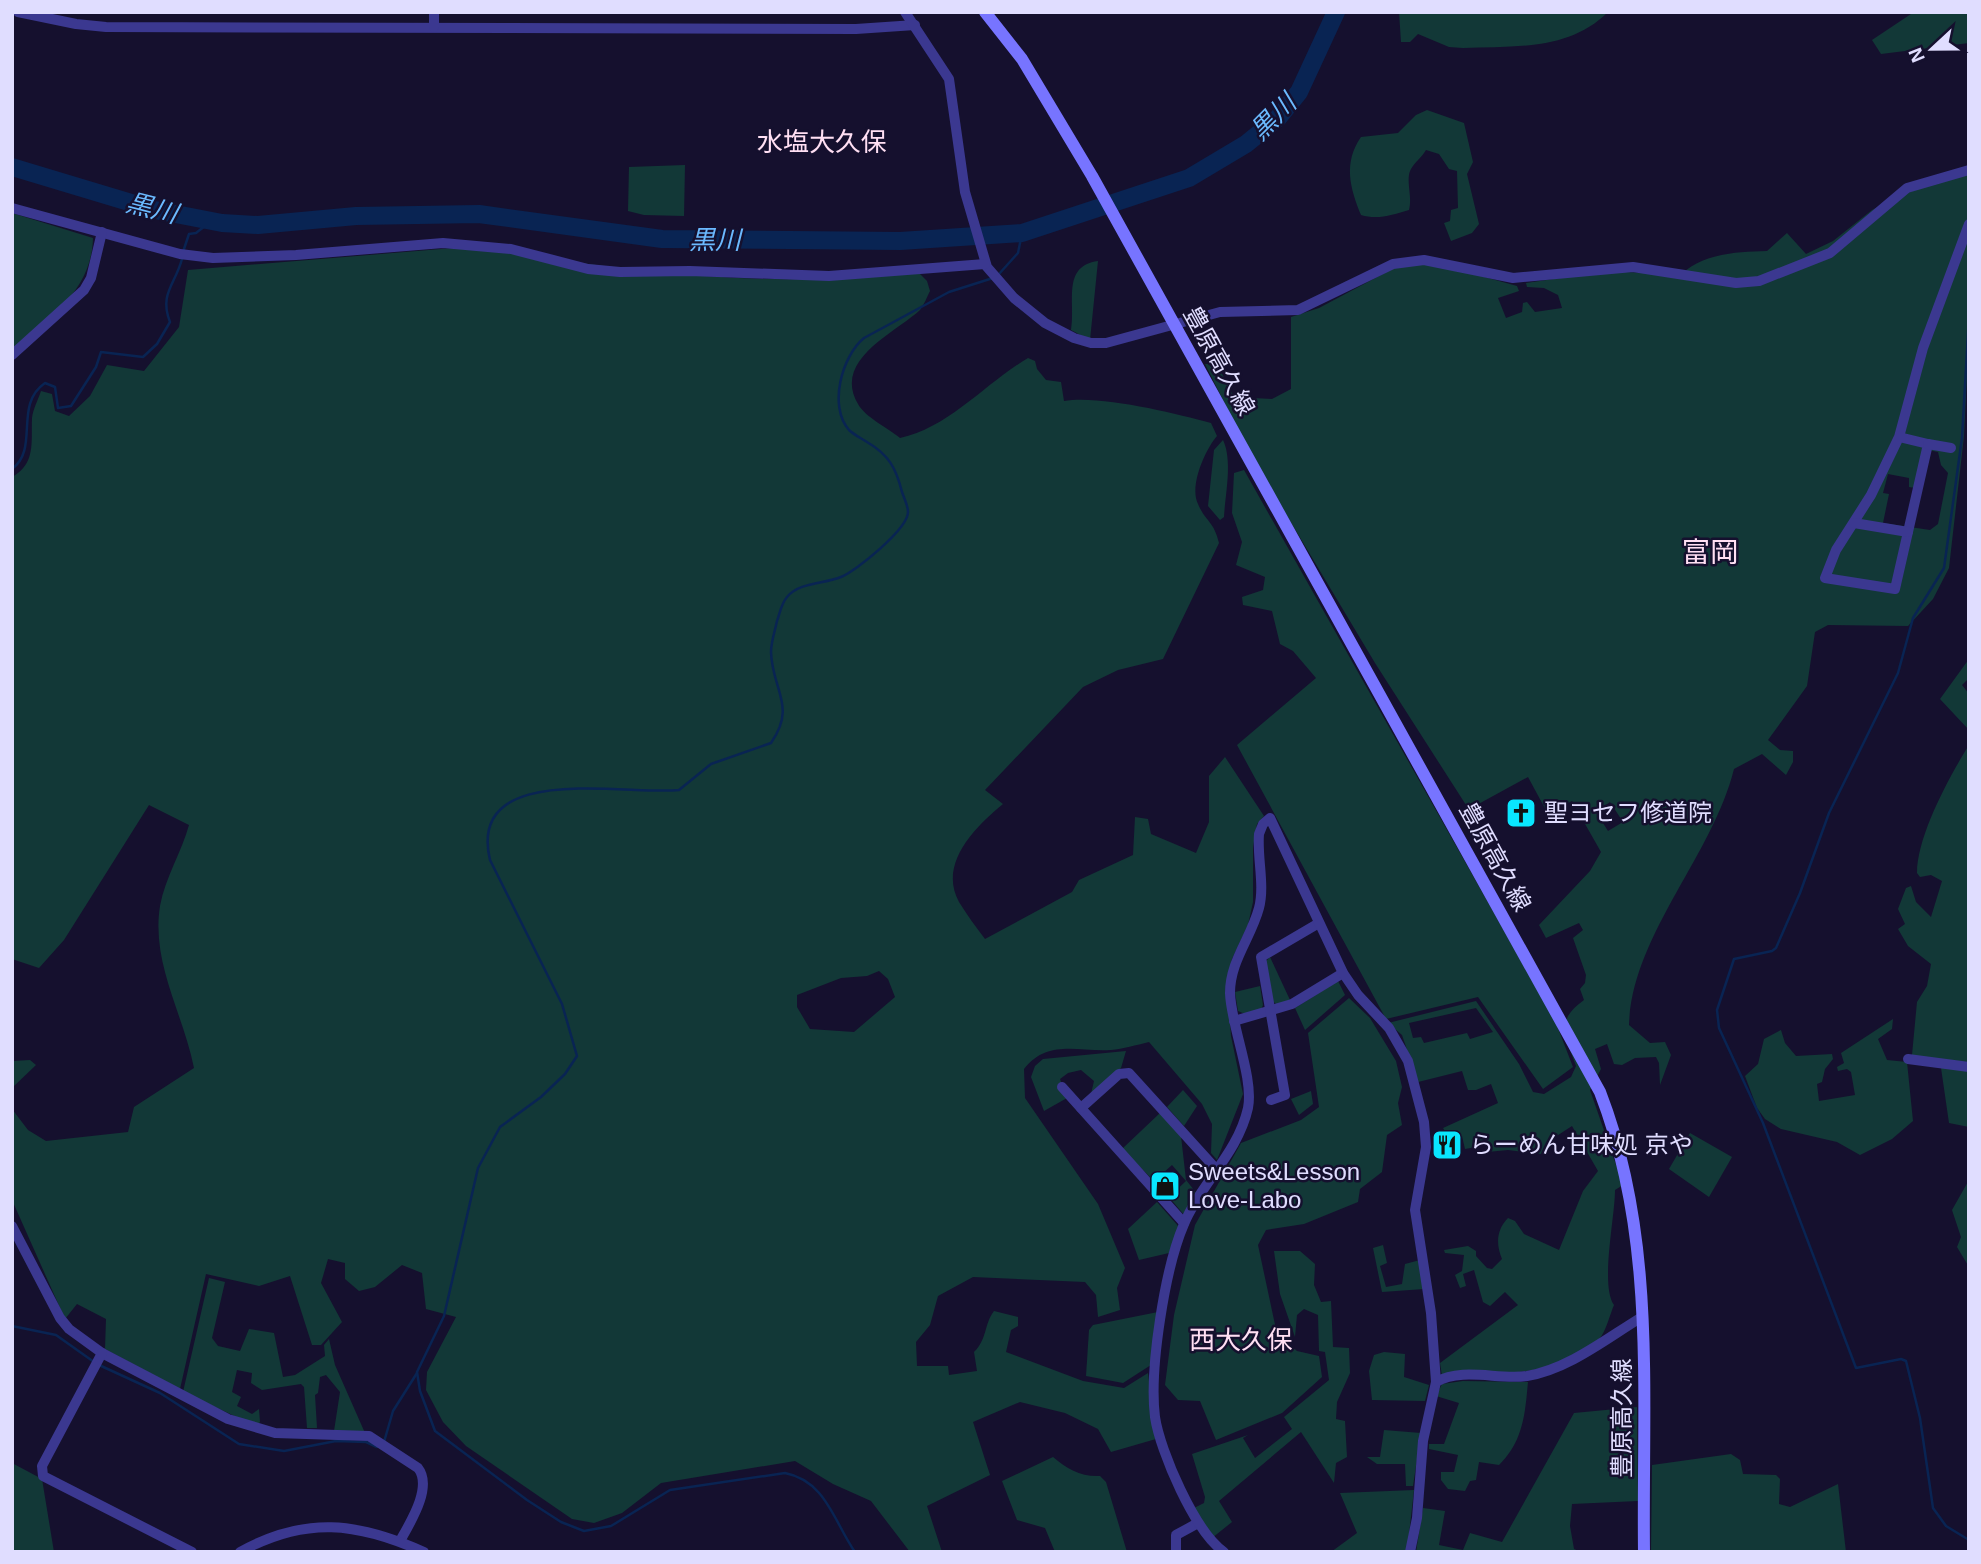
<svg xmlns="http://www.w3.org/2000/svg" width="1981" height="1564" viewBox="0 0 1981 1564" font-family="Arial,'Noto Sans JP',sans-serif">
<style>
.green{fill:#123837;fill-rule:evenodd}
.lines{fill:none;stroke-linecap:round;stroke-linejoin:round}
.stream{stroke:#092453;stroke-width:2.5}
.river{stroke:#092453;stroke-width:18}
.minor{stroke:#3b3890;stroke-width:10}
.secondary{stroke:#7774ff;stroke-width:12}
.labels{text-anchor:middle;stroke-width:5;stroke-linejoin:round;paint-order:stroke}
.street-label{font-size:24px;fill:#e0ddff;stroke:#15102e}
.poi-label{font-size:24px;fill:#e0ddff;stroke:#15102e;text-anchor:start}
.water-label{font-size:26px;font-style:italic;fill:#6bbaff;stroke:#15102e}
.neighbourhood-label{font-size:26px;fill:#ffdff3;stroke:#15102e}
.quarter-label{font-size:28px;fill:#ffdff3;stroke:#15102e}
</style>
<rect width="100%" height="100%" fill="#15102e"/>
<!-- green -->
<g class="green">
<path d="M1399 12H1608C1569 51 1514 46 1463 48L1449 47 1418 34 1410 42H1401Z"/>
<polygon points="1914,12 1969,12 1969,43 1881,54 1872,40"/>
<path d="M1427 110 1464 123 1473 162 1467 174 1479 224 1472 233 1451 241 1444 223 1450 221 1451 210 1458 208 1457 171 1449 169 1439 154 1426 150C1422 157 1415 162 1411 169 1405 179 1413 197 1409 210 1393 215 1377 220 1361 215 1350 188 1343 163 1361 137L1398 133 1416 115Z"/>
<polygon points="685,165 684,216 644,215 628,211 629,167"/>
<path d="M1969 174V335L1964 436 1949 568 1933 599 1908 626 1828 625 1815 632 1807 686 1768 740 1780 750 1793 751V762L1786 775 1762 754 1734 769C1712 857 1632 935 1629 1025L1650 1043 1665 1042 1671 1055 1660 1085 1659 1063 1656 1057 1635 1058 1622 1065 1614 1064 1607 1044 1595 1049 1601 1069 1590 1090 1623 1185 1615 1190C1615 1218 1600 1285 1614 1305 1610 1314 1606 1332 1599 1339 1557 1378 1494 1374 1442 1376L1440 1363 1518 1305 1505 1292 1490 1306 1483 1302 1474 1270 1463 1274 1466 1286 1460 1288 1455 1275 1462 1271 1464 1255 1445 1253 1444 1250 1468 1246 1476 1251V1256L1487 1268 1492 1269 1502 1259C1496 1245 1496 1230 1508 1218L1515 1221 1524 1234 1559 1250 1583 1191 1598 1171 1572 1126 1552 1139 1541 1154 1508 1150 1487 1152V1145L1465 1149 1462 1136 1449 1138 1443 1128 1498 1103 1491 1084 1476 1090H1468L1462 1071 1418 1082 1402 1035 1388 1023 1476 1001 1519 1064 1533 1092 1544 1094 1571 1077 1576 1066C1565 1035 1554 1022 1584 1000L1580 989 1585 983 1586 975 1573 938 1583 930 1579 923 1546 938 1539 925 1590 871 1601 852 1572 801 1548 814 1528 777 1473 807 1466 805 1375 663 1250 454 1205 364H1217L1234 397 1272 399 1291 389V317L1319 308 1394 268 1410 263 1438 264 1517 286 1519 291 1498 298 1506 318 1522 312 1523 303 1527 302 1535 312 1562 308 1558 295 1544 288 1527 287 1526 283 1608 271 1680 275C1705 253 1735 252 1767 251L1787 233 1806 254 1833 241 1872 210 1904 193ZM1928 450 1938 452 1941 465 1948 473 1938 524 1930 530 1883 523 1889 494 1883 493 1888 474 1909 478V487L1915 488ZM1610 802 1623 822 1608 831 1596 812ZM1476 1008 1493 1032 1470 1039 1467 1033 1424 1043 1421 1037 1413 1038 1409 1023Z"/>
<path d="M12 213 93 238C92 291 48 319 12 352Z"/>
<path d="M465 247C566 261 667 277 769 279 819 280 869 276 919 273L927 281 930 291C927 297 924 305 920 310 895 333 832 360 858 404 865 417 888 428 900 438 950 427 984 384 1028 358L1035 361 1037 369 1046 380 1061 382 1064 401C1101 395 1173 413 1211 423L1217 436C1205 450 1189 486 1198 504 1205 521 1214 521 1219 543L1163 659 1118 670 1083 687 985 790 1003 804C975 827 938 864 959 902 967 915 976 927 985 939L1072 892 1079 880 1133 855 1135 817 1148 819 1151 834 1196 853 1209 822V776L1225 757 1264 816 1257 824 1253 847V902L1248 925 1232 959 1228 993 1231 1036 1243 1094 1217 1160 1211 1153 1212 1124 1202 1104 1149 1042C1136 1045 1123 1049 1111 1050 1077 1052 1048 1039 1024 1069L1025 1098 1098 1204 1125 1268 1117 1288 1120 1310 1098 1317 1096 1295 1085 1282 973 1277 938 1296 930 1325 916 1342 917 1366H948L949 1375 977 1371 974 1352C987 1340 984 1324 994 1311L1018 1317V1326L1011 1330 1006 1352 1083 1381 1124 1388 1148 1373 1156 1439 1111 1452 1098 1429 1065 1413 1020 1402 973 1422 990 1475 927 1506 942 1552H910L871 1501 833 1484 795 1461 661 1483 622 1513 594 1523 572 1519 466 1446 443 1422 426 1390 427 1372 456 1317 426 1309 422 1273 402 1265 375 1287 359 1291 345 1279V1263L328 1259 321 1283 342 1322 321 1345H312L290 1276 259 1286 206 1274 180 1389 105 1349 106 1319 77 1304 65 1319 12 1200V1109L28 1130 46 1141 128 1132 134 1107 194 1068C183 1013 151 963 160 906 165 878 182 851 189 825L149 805 64 940 39 968 12 959V477C36 464 31 442 32 418 33 409 38 400 41 391L52 394 55 411 69 416 90 396 107 365 144 371 179 327 188 270ZM879 971 888 979 895 997 854 1032 810 1029 797 1007V995L841 978 867 976Z"/>
<path d="M1098 261 1090 340 1071 330C1076 303 1061 266 1098 261Z"/>
<path d="M1223 440C1233 461 1225 495 1224 517L1220 520 1208 506 1214 450Z"/>
<polygon points="1244,470 1556,1023 1573,1067 1543,1089 1478,997 1386,1019 1237,745 1316,678 1293,651 1280,644 1272,611 1243,605 1242,597 1263,590 1265,577 1236,565 1242,542 1232,513 1234,473"/>
<polygon points="1969,659 1969,678 1962,685 1969,694 1969,730 1940,699"/>
<path d="M1969 745V1127L1949 1123 1940 1061 1912 1055 1917 1002 1927 986 1931 964 1908 946 1898 929 1905 924 1898 909 1906 888 1911 886 1916 902 1931 917 1942 881 1931 875 1920 877 1917 873C1917 836 1949 777 1969 745Z"/>
<polygon points="1270,957 1290,1000 1279,1006 1272,1001 1264,963"/>
<polygon points="1338,981 1345,995 1305,1030 1295,1008"/>
<polygon points="1260,986 1263,1005 1261,1010 1245,1014 1238,1011 1235,992"/>
<polygon points="1349,998 1370,1018 1396,1061 1402,1087 1398,1103 1402,1125 1387,1135 1382,1172 1360,1189 1358,1202 1304,1224 1266,1230 1258,1245 1277,1334 1297,1351 1319,1356 1322,1377 1282,1413 1216,1440 1200,1401 1178,1400 1165,1385 1174,1315 1195,1225 1241,1143 1301,1120 1319,1107 1308,1033"/>
<polygon points="1893,1019 1892,1029 1878,1039 1887,1060 1907,1062 1913,1121 1892,1139 1860,1155 1837,1142 1781,1129 1765,1119 1757,1108 1745,1076 1758,1064 1764,1039 1781,1030 1785,1043 1796,1056 1832,1054 1833,1059 1825,1069 1822,1082 1817,1084 1819,1101 1855,1095 1851,1072 1847,1069 1838,1071 1837,1067 1844,1063 1841,1053"/>
<polygon points="1126,1051 1121,1068 1091,1094 1094,1081 1081,1070 1068,1073 1060,1079 1067,1098 1044,1111 1031,1077 1035,1066 1043,1059"/>
<polygon points="30,1060 36,1065 12,1088 12,1061"/>
<polygon points="1183,1090 1197,1106 1184,1126 1167,1107"/>
<polygon points="1311,1091 1313,1104 1299,1115 1291,1099"/>
<polygon points="1160,1113 1181,1136 1186,1180 1198,1195 1185,1216 1169,1197 1186,1181 1172,1165 1154,1181 1122,1149"/>
<polygon points="1690,1133 1732,1157 1709,1197 1669,1169"/>
<polygon points="1969,1180 1969,1267 1957,1247 1961,1237 1952,1210"/>
<polygon points="1157,1202 1179,1227 1169,1253 1139,1260 1128,1229"/>
<polygon points="1383,1245 1387,1263 1380,1266 1386,1287 1402,1284 1405,1264 1420,1260 1424,1289 1382,1292 1373,1248"/>
<polygon points="1274,1251 1300,1251 1315,1264 1314,1285 1321,1302 1331,1301 1333,1347 1349,1348 1350,1373 1337,1402 1336,1419 1345,1421 1347,1457 1336,1463 1334,1483 1301,1432 1219,1501 1232,1522 1212,1538 1194,1508 1204,1503 1205,1497 1192,1454 1248,1435 1243,1438 1255,1458 1292,1429 1284,1417 1329,1380 1325,1352 1319,1351 1318,1315 1304,1309 1297,1315 1295,1337 1280,1294"/>
<polygon points="209,1278 225,1282 212,1338 218,1346 240,1351 249,1329 274,1333 283,1377 295,1375 325,1356 324,1345 329,1339 335,1365 365,1433 334,1431 340,1392 326,1375 320,1377 318,1393 315,1395 317,1428 307,1428 304,1387 301,1384 262,1390 251,1383 252,1373 237,1370 232,1392 241,1397 237,1406 252,1414 259,1409 260,1422 256,1426 183,1392"/>
<polygon points="1158,1312 1154,1363 1123,1383 1086,1376 1089,1330 1093,1325"/>
<polygon points="1384,1352 1405,1354 1404,1377 1429,1385 1425,1401 1372,1400 1369,1371 1374,1355"/>
<path d="M1463 1381 1528 1382C1525 1415 1523 1441 1499 1465L1479 1462 1476 1480 1470 1481 1465 1491 1448 1489 1441 1480V1472H1454L1458 1455 1429 1449V1444H1444L1459 1403 1436 1396 1442 1384Z"/>
<polygon points="1637,1407 1638,1501 1572,1504 1570,1526 1574,1549 1581,1552 1416,1552 1423,1508 1445,1511 1439,1545 1463,1550 1470,1533 1502,1542 1574,1413"/>
<polygon points="1384,1430 1421,1433 1413,1486 1406,1486 1405,1464 1377,1464 1367,1457 1380,1457"/>
<polygon points="1731,1454 1740,1460 1743,1474 1776,1475 1780,1479 1779,1504 1790,1507 1838,1484 1846,1552 1651,1552 1652,1465"/>
<path d="M1053 1457C1067 1469 1081 1477 1100 1476L1106 1482 1127 1552H1055L1045 1528 1017 1520 1002 1481Z"/>
<polygon points="12,1463 42,1479 54,1552 12,1552"/>
<polygon points="1414,1490 1407,1552 1331,1552 1357,1533 1340,1493"/>
</g>
<g class="lines">
<!-- stream -->
<g class="stream">
<polyline points="183,252 189,234 196,233 210,222"/>
<polyline points="999,274 1018,253 1022,233"/>
<polyline points="1969,316 1962,438 1944,568 1913,618 1898,673 1829,813 1800,893 1776,948 1772,951 1734,959 1717,1010 1719,1028 1763,1123 1856,1368 1901,1359 1906,1361 1920,1418 1933,1508 1946,1526 1969,1540"/>
<path d="M12 469C40 448 13 405 45 383L55 387 58 408 71 406 96 367 101 352 143 357 157 344 170 322C159 294 175 285 182 259"/>
<polyline points="12,1326 56,1335 94,1362"/>
<polyline points="99,1365 160,1393 239,1444 284,1451 336,1441 366,1442 377,1447"/>
<polyline points="384,1442 393,1411 417,1373"/>
<path d="M855 1552C834 1522 826 1481 785 1473L670 1490 611 1526 584 1531 561 1522 527 1500 435 1431 420 1391 417 1372 444 1316 478 1168 500 1127 541 1097 565 1074 577 1056 562 1004 490 860C466 760 628 796 679 790L711 764 771 743C797 706 772 690 771 652 771 642 775 631 777 621 780 613 781 604 787 597 799 582 824 584 841 577 856 571 908 529 908 512 908 506 904 498 902 492 896 468 889 455 867 442 861 438 854 435 849 430 828 406 842 356 864 338L949 292 993 278"/>
</g>
<!-- river -->
<polyline class="river" points="12,167 155,210 222,223 258,225 356,216 479,214 662,239 900,241 1022,233 1189,178 1246,144 1278,118 1299,92 1336,12"/>
<!-- minor -->
<g class="minor">
<polyline points="18,12 76,24 106,27 856,29 915,25"/>
<polyline points="434,12 434,27"/>
<polyline points="905,12 949,79 965,192 987,267 1014,298 1045,323 1074,338 1091,343 1106,343 1220,312 1298,310 1393,264 1424,260 1513,278 1633,267 1736,283 1759,281 1830,253 1907,188 1969,170"/>
<polyline points="12,208 180,254 213,258 296,255 443,243 511,249 588,269 620,272 690,271 829,276 985,264"/>
<polyline points="12,355 84,290 91,278 102,232"/>
<polyline points="1899,437 1928,444 1895,589 1825,578 1836,550 1871,495 1899,437 1923,348 1969,224"/>
<polyline points="1928,444 1951,448"/>
<polyline points="1854,523 1908,532"/>
<polyline points="1234,1021 1292,1004 1343,973"/>
<polyline points="1908,1059 1969,1067"/>
<polyline points="1062,1087 1184,1223"/>
<polyline points="1271,1100 1285,1095 1261,957 1319,923"/>
<polyline points="1081,1108 1119,1074 1129,1073 1217,1170"/>
<path d="M12 1226 60 1318 69 1329 102 1353 228 1419 275 1433 369 1436 418 1468C433 1487 410 1523 400 1541"/>
<polyline points="102,1353 42,1466 43,1476 192,1552"/>
<path d="M1436 1382C1463 1367 1497 1380 1527 1376 1569 1369 1607 1338 1642 1317"/>
<path d="M240 1552C305 1516 357 1522 424 1552"/>
<polyline points="1176,1552 1176,1535 1198,1523"/>
<path d="M1224 1552C1195 1532 1160 1451 1155 1417 1149 1369 1165 1268 1184 1224 1201 1183 1238 1153 1248 1108 1254 1078 1231 1026 1230 993 1230 961 1251 938 1259 908 1265 885 1257 858 1259 834L1263 824 1270 818 1343 973 1358 995 1389 1028 1408 1061 1424 1122 1426 1147 1415 1210 1431 1313 1436 1382 1423 1441 1417 1518 1410 1552"/>
</g>
<!-- secondary -->
<path class="secondary" d="M985 12 1022 59 1092 176 1600 1092C1657 1239 1642 1397 1644 1552"/>
</g>
<!-- icons -->
<defs>
<g id="church-square" transform="scale(1.575)"><rect x="-9" y="-9" width="18" height="18" rx="4" fill="#09e6ff" stroke="#15102e"/><path d="M-1.2-6h2.4v3.5h3.3v2.4h-3.3V6h-2.4V-.1h-3.3v-2.4h3.3Z" fill="#111"/></g>
<g id="restaurant-square" transform="scale(1.575)"><rect x="-9" y="-9" width="18" height="18" rx="4" fill="#09e6ff" stroke="#15102e"/><path d="M-5-6h1v4h1v-4h1v4h1v-4h1v5L-1.5 .5V6h-2V.5L-5-1ZM5-6V6H3V1.5H1.5Q1.5-4 5-6Z" fill="#111"/></g>
<g id="shop-square" transform="scale(1.575)"><rect x="-9" y="-9" width="18" height="18" rx="4" fill="#09e6ff" stroke="#15102e"/><path d="M-5-2.5h2.3a2.7 3.5 0 0 1 5.4 0H5L5.5 6h-11ZM-1.5-2.5h3a1.5 2.3 0 0 0-3 0Z" fill="#111"/></g>
</defs>
<g fill-rule="evenodd">
<use href="#church-square" x="1521" y="813"/>
<use href="#restaurant-square" x="1447" y="1145"/>
<use href="#shop-square" x="1165" y="1186"/>
</g>
<g class="labels">
<!-- street labels -->
<g class="street-label">
<text transform="translate(1219 361) rotate(61)" y="8">豊原高久線</text>
<text transform="translate(1495 857) rotate(61)" y="8">豊原高久線</text>
<text transform="translate(1622 1418) rotate(-90)" y="8">豊原高久線</text>
</g>
<!-- poi labels -->
<g class="poi-label">
<text x="1544" y="821">聖ヨセフ修道院</text>
<text x="1470" y="1153">らーめん甘味処 京や</text>
<text x="1188" y="1180">Sweets&amp;Lesson<tspan x="1188" dy="28">Love-Labo</tspan></text>
</g>
<!-- water labels -->
<g class="water-label">
<text transform="translate(1273 117) rotate(-45)" y="9">黒川</text>
<text transform="translate(152 208) rotate(14)" y="9">黒川</text>
<text x="715" y="249">黒川</text>
</g>
<!-- neighbourhood labels -->
<g class="neighbourhood-label">
<text x="822" y="151">水塩大久保</text>
<text x="1241" y="1349">西大久保</text>
</g>
<!-- quarter labels -->
<g class="quarter-label">
<text x="1710" y="562">富岡</text>
</g>
</g>
<!-- border -->
<rect width="1981" height="1564" fill="none" stroke="#e0ddff" stroke-width="28"/>
<!-- north arrow -->
<g transform="translate(1932 49) rotate(248)" stroke="#15102e" stroke-width="5" paint-order="stroke">
<path d="M0-5L12 26L0 18L-12 26Z" fill="#e0ddff"/>
<text y="-10" font-size="19" font-weight="bold" text-anchor="middle" fill="#e0ddff">N</text>
</g>
</svg>
